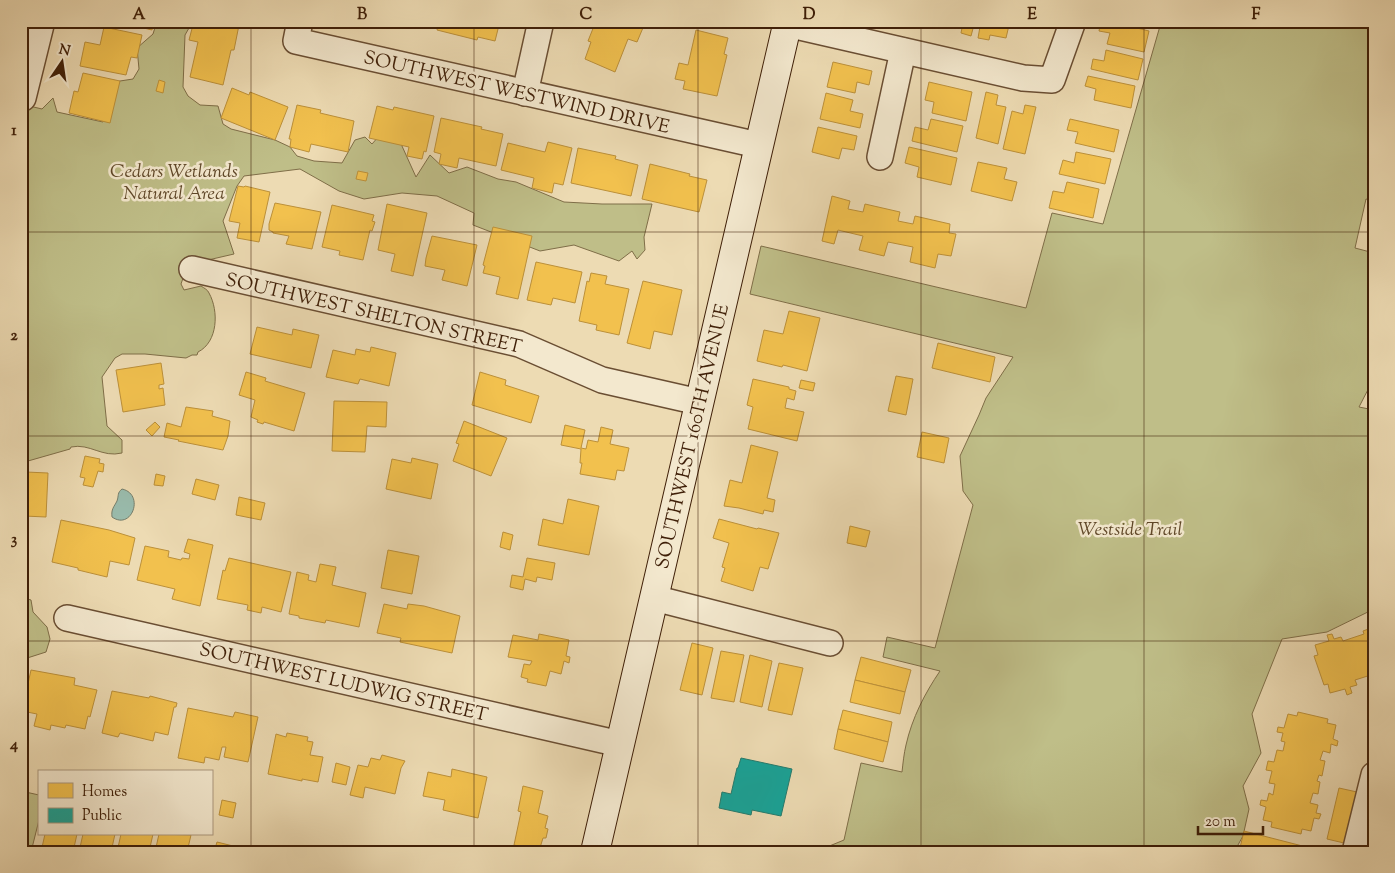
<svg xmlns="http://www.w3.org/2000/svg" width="1395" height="873" viewBox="0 0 1395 873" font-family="'Sorts Mill Goudy',serif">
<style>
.green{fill:#bfbe88;stroke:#7f6e48}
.water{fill:#99bbac;stroke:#757d6a}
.homes{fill:#f2c14e;stroke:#bc9039}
.public{fill:#17a398;stroke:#237b6d}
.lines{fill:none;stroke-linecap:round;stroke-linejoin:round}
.street-casing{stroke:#6a4e33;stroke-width:28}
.secondary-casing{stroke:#3f1f08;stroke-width:30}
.street{stroke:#f3e8ce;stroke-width:25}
.secondary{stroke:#f3e8ce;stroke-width:28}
.grid{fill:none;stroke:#3f1f08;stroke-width:1;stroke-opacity:0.55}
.labels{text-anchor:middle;stroke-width:5;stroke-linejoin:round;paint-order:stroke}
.street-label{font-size:19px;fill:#3f1f08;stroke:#f3e8ce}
.park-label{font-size:19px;font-style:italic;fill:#5f4728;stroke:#f3e8ce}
.neatline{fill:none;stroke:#3f1f08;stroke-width:2}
.grid-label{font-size:16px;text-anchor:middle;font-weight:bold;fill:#3f1f08}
</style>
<rect width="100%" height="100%" fill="#eddbb3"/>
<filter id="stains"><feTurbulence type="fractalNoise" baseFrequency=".004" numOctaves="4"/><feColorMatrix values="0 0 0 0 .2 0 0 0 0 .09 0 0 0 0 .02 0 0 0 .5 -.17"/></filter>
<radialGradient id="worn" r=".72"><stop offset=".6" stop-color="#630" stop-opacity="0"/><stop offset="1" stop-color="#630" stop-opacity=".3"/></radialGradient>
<!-- green -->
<g class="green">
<path d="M157 21H193L185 35 183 87 188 96 200 105 218 106 223 124 231 129 275 140 290 147 297 156 314 161 342 163 355 140 365 137 372 144 379 136 397 135 416 177 430 155 449 173 467 167 498 179 516 182 564 202 602 204H652L644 237 645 250 637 259 632 251 619 261 574 245 540 251 473 225 474 213 437 196 402 193 364 199 339 191 300 169 244 176 237 186 223 221 234 254 208 260 190 258 181 284 184 290 201 286C204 288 208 290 209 293 219 311 218 342 198 352L197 355H192L186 358 145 354H122L115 358 102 377 107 426 122 440V453C102 458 90 443 71 447L70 449 21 463V104L42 109 53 98 57 112 103 122 110 86 120 81 133 79 139 69 137 48 153 34Z"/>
<path d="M1172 21H1374V201L1366 199 1355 248 1374 253V378L1359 407 1374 410V609L1327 632 1282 639 1252 714 1261 753 1243 786 1249 809 1243 836 1234 852H820L827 847 844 840 861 763 902 772C903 763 904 753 906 745 912 718 925 693 940 671L883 657 887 637 935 648 973 505 963 491 960 456 979 415 986 398 1013 357 750 294 761 246 1026 308 1052 213 1103 224 1160 26 1170 28Z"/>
<polygon points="21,597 31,600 33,612 47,627 50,639 46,652 21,660 21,630 24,630 29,626 21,622"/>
<polygon points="21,791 39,795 39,820 31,852 21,852"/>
</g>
<!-- water -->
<path class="water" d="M122 489C145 494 132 531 112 517 111 509 114 507 117 501 119 495 117 493 122 489Z"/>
<!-- homes -->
<g class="homes">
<polygon points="115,21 154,21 152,30"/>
<polygon points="194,21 203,22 203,21 221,21 239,25 234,50 231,50 223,85 190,77 198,42 189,40"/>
<polygon points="439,21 500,21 495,41 478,37 477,40 437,30"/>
<polygon points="596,21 640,21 645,23 637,42 628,39 615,72 585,59 591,42 588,41"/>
<polygon points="696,21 720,21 719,26"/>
<polygon points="946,21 975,21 971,36 961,33 962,28 945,24"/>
<polygon points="981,21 1010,21 1006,38 990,35 989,40 978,38"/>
<polygon points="1101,21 1109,21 1149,31 1144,52 1107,44 1110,33 1099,31"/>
<polygon points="104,27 142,35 137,58 131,57 126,75 80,66 85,42 100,45"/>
<polygon points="696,30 728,38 724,54 727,55 717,96 683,89 685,81 675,79 679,63 688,65"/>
<polygon points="1106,50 1143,59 1138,80 1091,69 1093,59 1104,61"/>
<polygon points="833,62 872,71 869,85 857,82 855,93 827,87"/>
<polygon points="83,73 120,81 110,123 69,113 74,91 78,92"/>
<polygon points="1088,76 1135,86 1131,108 1094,100 1096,89 1085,86"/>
<polygon points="159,80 165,82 163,93 156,91"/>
<polygon points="929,82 972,92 966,121 932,113 934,102 925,100"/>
<polygon points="232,88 249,95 250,92 288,107 275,140 221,118"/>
<polygon points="986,92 998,95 996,105 1006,107 998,144 976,138"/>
<polygon points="826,93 853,100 850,111 863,114 860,128 820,119"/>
<polygon points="297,105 321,110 320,113 354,121 348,152 311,144 309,152 290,147 291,139 289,139"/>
<polygon points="1025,105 1036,107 1025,154 1003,149 1012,111 1023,114"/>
<polygon points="377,106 393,110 394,107 434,116 426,152 424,151 422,159 407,156 409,147 369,138"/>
<polygon points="441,118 482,127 481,129 503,134 496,166 459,158 457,168 439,164 441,154 434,152"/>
<polygon points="931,119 963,126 957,152 912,141 915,127 928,130"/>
<polygon points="1070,119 1119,130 1114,152 1075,143 1078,132 1067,130"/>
<polygon points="818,127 857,136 854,150 842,148 839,159 812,152"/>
<polygon points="548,142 572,148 563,185 554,183 552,193 532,188 534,178 501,170 508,143 545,152"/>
<polygon points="909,147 957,158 951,185 917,177 919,167 905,163"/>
<polygon points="578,148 616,156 615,159 638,165 631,196 571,183"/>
<polygon points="1076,152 1111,159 1105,184 1059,174 1063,160 1074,163"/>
<polygon points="978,162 1007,168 1004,179 1017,182 1012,201 971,191"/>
<polygon points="650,164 690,174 689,176 707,180 699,212 642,199"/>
<polygon points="358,171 368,173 366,181 356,179"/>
<polygon points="1067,182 1099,189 1093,218 1049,208 1053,191 1064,193"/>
<polygon points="238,186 244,187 245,186 270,192 259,242 237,238 240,223 229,221"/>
<polygon points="832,196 850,201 848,209 863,212 865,204 900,212 898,221 913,224 915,216 950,224 949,233 956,234 951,256 938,254 935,268 910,262 913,247 888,242 884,256 859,250 863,236 838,230 834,244 822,241"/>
<polygon points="275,203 321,212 312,249 286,244 289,236 273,233 273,232 269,230 269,224"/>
<polygon points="387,204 427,213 413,276 391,271 395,254 378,250"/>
<polygon points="332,205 374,215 372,221 375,222 372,231 370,230 363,260 339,255 340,251 322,247"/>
<polygon points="493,227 532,236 518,299 496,294 500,277 483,273 485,266 483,265"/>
<polygon points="432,236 477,245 467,286 442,280 445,270 425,266 426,258"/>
<polygon points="536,262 582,272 575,303 553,298 551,305 527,300"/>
<polygon points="591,273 607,276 605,284 629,289 619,335 596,330 597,325 579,321 587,281 589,282"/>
<polygon points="643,281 682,290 672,335 654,331 650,349 627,343"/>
<polygon points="789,311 820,318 807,371 783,365 782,367 757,361 764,330 783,334"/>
<polygon points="257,327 292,335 293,329 319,335 311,368 250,354"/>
<polygon points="938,343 995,357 990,382 932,368"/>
<polygon points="371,347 396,353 389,386 360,379 358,384 326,377 333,350 355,355 356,349 370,352"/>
<polygon points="161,363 164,384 159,385 159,389 163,388 165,405 123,412 116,370"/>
<polygon points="246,372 266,378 265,381 305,393 294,431 264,422 263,424 257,422 258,420 251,417 255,400 239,395"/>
<polygon points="480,372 506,380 505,385 539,396 531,423 472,405"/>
<polygon points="896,376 913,379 906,415 888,411"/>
<polygon points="753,379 789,387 789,389 796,391 794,400 787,398 785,408 804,412 797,441 748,429 753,407 747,405"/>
<polygon points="801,380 815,383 813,391 799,388"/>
<polygon points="334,401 387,402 386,427 367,426 365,452 332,451"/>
<polygon points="186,407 213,411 212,416 230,421 228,436 223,450 178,441 179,440 164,437 167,423 181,427"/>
<polygon points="464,421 507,438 491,476 453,461 459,444 456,443"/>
<polygon points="155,422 160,427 152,436 146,430"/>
<polygon points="565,425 585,430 581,448 586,449 588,440 598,442 601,427 613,430 610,444 629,448 624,471 617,470 615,480 580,474 582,463 580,463 581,449 561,445"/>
<polygon points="922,432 949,438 944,463 917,457"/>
<polygon points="751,445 778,452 767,498 775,500 773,512 764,510 763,514 739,508 724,506 730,480 742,483"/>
<polygon points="85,456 100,459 99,463 104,464 103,472 98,471 93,487 83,485 85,478 80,477"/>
<polygon points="412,458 438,464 431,499 386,489 392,459 411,463"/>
<polygon points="26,472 48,473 46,517 24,516"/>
<polygon points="156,474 165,476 163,486 154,485"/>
<polygon points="196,479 219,485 215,500 192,494"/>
<polygon points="239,497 265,503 261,520 236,515"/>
<polygon points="568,499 599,506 589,555 538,545 543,519 563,524"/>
<polygon points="719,519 757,529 758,528 779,533 768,569 760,567 753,591 721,581 725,568 722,567 729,543 713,538"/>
<polygon points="61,520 109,530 135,538 129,565 110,561 107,577 78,570 78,568 52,562"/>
<polygon points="850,526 870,531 866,547 847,543"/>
<polygon points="503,532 513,535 510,550 500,547"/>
<polygon points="188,539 213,545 200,606 172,599 175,589 137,580 145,546 169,551 168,557 181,560 182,558 189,559 190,554 184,552"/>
<polygon points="388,550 419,556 412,594 381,588"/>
<polygon points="229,558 291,572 281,612 262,607 261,613 247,610 248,605 217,599 223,570 225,571"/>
<polygon points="527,558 555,563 552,580 537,577 536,582 525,579 523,590 510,587 512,575 523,577"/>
<polygon points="320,564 336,567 332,585 366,593 359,627 326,620 325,623 299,618 299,616 289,614 297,572 309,575 308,580 316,582"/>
<polygon points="384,604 407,609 408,604 424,606 460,616 452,653 400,642 401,638 377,633"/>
<polygon points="1373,622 1374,674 1355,680 1357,685 1350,687 1352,693 1347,695 1345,689 1330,693 1328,684 1324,685 1314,656 1318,655 1315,645 1329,641 1327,635 1332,634 1334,639 1341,637 1343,641 1364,634 1363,631 1371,628 1369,623"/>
<polygon points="539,634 569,640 566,656 570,657 569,663 564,661 561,674 550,671 546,686 527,682 528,679 521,677 524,664 530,665 532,661 508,657 513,635 538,640"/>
<polygon points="692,643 713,648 702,695 680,690"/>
<polygon points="721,651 744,655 734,702 711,698"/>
<polygon points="750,655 772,661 762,707 740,702"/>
<polygon points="861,657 911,670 905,692 855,680"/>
<polygon points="779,663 803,668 792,715 768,710"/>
<polygon points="31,670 75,678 74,685 97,690 90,717 88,716 85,729 66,725 65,728 51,725 50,730 34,726 37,714 22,711"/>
<polygon points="855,680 905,692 900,714 850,702"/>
<polygon points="112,691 149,698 150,696 177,703 176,707 174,707 168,735 155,732 153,741 120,733 118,737 102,733"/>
<polygon points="188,708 233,717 235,712 258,717 248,762 224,757 226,747 222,747 219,760 205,757 204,763 178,758"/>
<polygon points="843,710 892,722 888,742 838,729"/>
<polygon points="1298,712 1328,719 1327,723 1336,725 1333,739 1338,741 1337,746 1331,744 1330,753 1323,751 1320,760 1325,761 1322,776 1319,775 1317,781 1320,782 1318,794 1313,793 1310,803 1318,805 1316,813 1321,814 1319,819 1314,818 1311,831 1302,829 1301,834 1271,827 1272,822 1263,820 1266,807 1260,805 1261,800 1267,801 1269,793 1273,795 1275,784 1269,783 1272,771 1266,770 1268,761 1274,762 1277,750 1283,751 1285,742 1281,741 1283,733 1277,732 1278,727 1284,728 1288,714 1297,716"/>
<polygon points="838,729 888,742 883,762 834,749"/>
<polygon points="287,733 308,737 307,741 313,742 310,755 323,757 318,782 302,779 302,781 268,774 276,734 286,737"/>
<polygon points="382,755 405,761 401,768 395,794 365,787 363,798 350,795 358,765 368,767 371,758 380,760"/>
<polygon points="336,763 350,767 346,785 332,782"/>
<polygon points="452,769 487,777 478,818 443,810 445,800 423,796 428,772 451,777"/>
<polygon points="523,786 543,791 538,813 548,816 545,828 548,829 546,838 543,838 539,851 514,845 521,812 518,811"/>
<polygon points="1339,788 1357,792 1344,843 1327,839"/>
<polygon points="222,800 236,803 233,818 219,815"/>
<polygon points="1244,831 1322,851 1322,852 1239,852"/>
<polygon points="45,834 77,834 73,852 41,852"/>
<polygon points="83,834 115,834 111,852 79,852"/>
<polygon points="121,834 153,834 149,852 117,852"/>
<polygon points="159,834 191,835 187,852 155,852"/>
<polygon points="217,842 233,846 232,849 246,852 214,852"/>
<polygon points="255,846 272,850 271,852 253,852"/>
</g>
<!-- public -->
<polygon class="public" points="741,758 792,769 781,816 752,810 751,815 719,808 722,792 731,794 737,768 738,768"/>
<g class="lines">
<!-- street casing -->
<g class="street-casing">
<g id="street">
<polyline points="300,21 296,41 758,145"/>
<polyline points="787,24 1023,78 1052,80 1073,21"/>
<polyline points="525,93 541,21"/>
<polyline points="23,98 42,21"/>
<polyline points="880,157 903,51"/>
<polyline points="192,269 519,344 602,380 699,402"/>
<polyline points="654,598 830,643"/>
<polyline points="67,618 620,744"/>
<polyline points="1355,852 1374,775"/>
</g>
</g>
<!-- secondary casing -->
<g class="secondary-casing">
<polyline id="secondary" points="595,852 788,21"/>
</g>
<!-- street -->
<use href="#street" class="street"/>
<!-- secondary -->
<use href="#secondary" class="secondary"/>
</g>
<!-- grid -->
<path class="grid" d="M251 21V852M474 21V852M698 21V852M921 21V852M1144 21V852M21 232H1374M21 436H1374M21 641H1374"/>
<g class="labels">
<!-- street labels -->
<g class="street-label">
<text transform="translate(517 91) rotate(13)" y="7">SOUTHWEST WESTWIND DRIVE</text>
<text transform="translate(374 312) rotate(13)" y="7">SOUTHWEST SHELTON STREET</text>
<text transform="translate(691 436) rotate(-77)" y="7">SOUTHWEST 160TH AVENUE</text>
<text transform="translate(344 681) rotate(13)" y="7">SOUTHWEST LUDWIG STREET</text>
</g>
<!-- park labels -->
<g class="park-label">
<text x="174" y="177">Cedars Wetlands<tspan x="174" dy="22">Natural Area</tspan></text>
<text x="1130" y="535">Westside Trail</text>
</g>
</g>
<!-- margin -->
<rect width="1395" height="873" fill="none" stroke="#eddbb3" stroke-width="55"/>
<!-- legend -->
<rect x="38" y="770" width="175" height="65" fill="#f3e8ce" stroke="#ab987f"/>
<rect x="48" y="783" width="25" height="15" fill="#f2c14e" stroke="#ab987f"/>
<text x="82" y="796" font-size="15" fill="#3f1f08">Homes</text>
<rect x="48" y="808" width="25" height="15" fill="#17a398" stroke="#ab987f"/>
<text x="82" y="820" font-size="15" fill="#3f1f08">Public</text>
<!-- north arrow -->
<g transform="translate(62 62) rotate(13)" stroke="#f3e8ce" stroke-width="4" paint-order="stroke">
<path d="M0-4L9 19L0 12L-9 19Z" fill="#3f1f08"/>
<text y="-8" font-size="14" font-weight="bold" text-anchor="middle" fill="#3f1f08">N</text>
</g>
<!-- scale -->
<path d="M1198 826v8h65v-8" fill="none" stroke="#3f1f08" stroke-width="2.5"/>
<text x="1205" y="826" font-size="15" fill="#3f1f08" stroke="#f3e8ce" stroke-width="4" paint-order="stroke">20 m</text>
<rect x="28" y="28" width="1340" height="818" class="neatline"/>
<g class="grid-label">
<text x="139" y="19">A</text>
<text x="362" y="19">B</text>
<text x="586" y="19">C</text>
<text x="809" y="19">D</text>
<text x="1032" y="19">E</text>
<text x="1256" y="19">F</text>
<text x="14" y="135">1</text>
<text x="14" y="340">2</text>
<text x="14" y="544">3</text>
<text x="14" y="749">4</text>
</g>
<rect width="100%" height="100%" filter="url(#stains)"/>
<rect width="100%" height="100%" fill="url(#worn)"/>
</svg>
